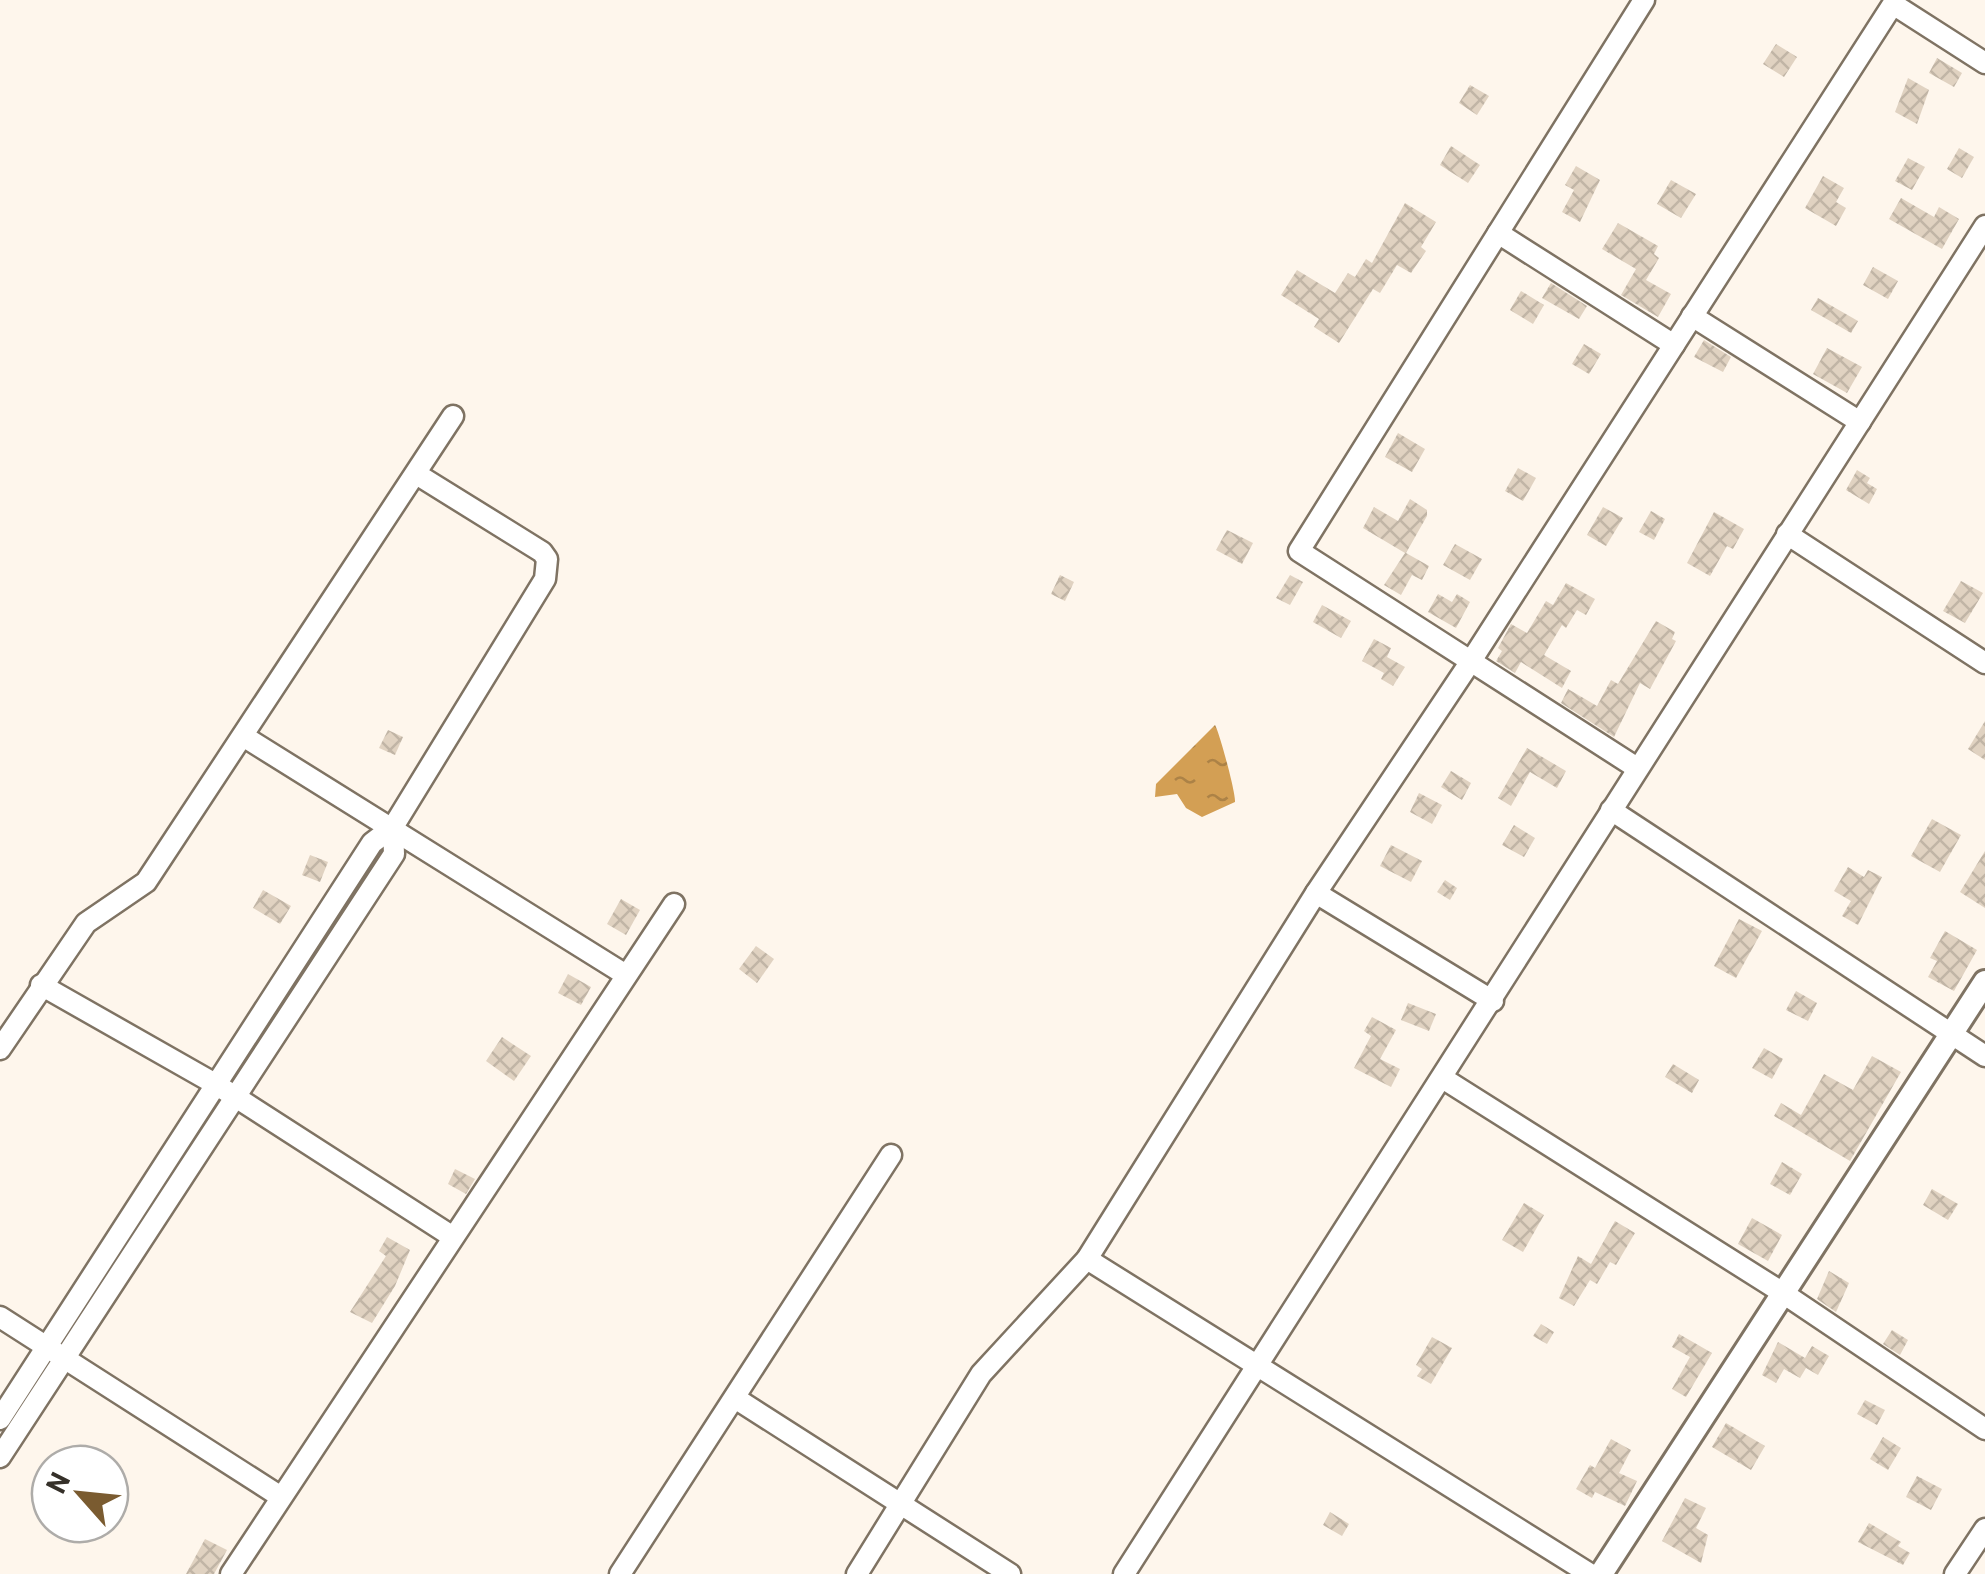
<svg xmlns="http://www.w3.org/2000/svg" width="1985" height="1574" viewBox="0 0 1985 1574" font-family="Barlow,sans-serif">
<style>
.water{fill:url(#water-ripples)}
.building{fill:url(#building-cross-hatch)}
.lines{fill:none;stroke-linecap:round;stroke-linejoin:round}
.minor-casing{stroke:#7f7363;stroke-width:25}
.tertiary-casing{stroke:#7f7363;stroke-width:28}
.minor{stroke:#fff;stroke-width:20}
.tertiary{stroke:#fff;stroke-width:22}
</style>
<defs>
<pattern id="water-ripples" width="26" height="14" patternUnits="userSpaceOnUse" patternTransform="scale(2.5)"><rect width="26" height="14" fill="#d39f54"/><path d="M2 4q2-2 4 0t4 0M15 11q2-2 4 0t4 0" fill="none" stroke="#ac8246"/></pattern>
<pattern id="building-cross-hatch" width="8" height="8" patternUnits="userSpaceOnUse" patternTransform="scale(2.5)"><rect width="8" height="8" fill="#e0d2c1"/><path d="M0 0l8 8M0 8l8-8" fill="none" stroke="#c1b5a6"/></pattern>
</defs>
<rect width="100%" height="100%" fill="#fef6ec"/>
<!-- water -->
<path class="water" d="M1215 725C1220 734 1236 794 1235 802L1202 817 1186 808 1177 794 1155 797 1156 784Z"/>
<!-- building -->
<g class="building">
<polygon points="1776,44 1797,57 1784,77 1763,64"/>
<polygon points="1937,58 1962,73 1954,87 1929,73"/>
<polygon points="1908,78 1929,90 1917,124 1895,112"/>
<polygon points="1470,85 1489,96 1477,115 1459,103"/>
<polygon points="1451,146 1480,165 1468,183 1440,165"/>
<polygon points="1959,148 1974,157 1962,178 1947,169"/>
<polygon points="1908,158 1925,167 1912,190 1895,181"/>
<polygon points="1576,166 1600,180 1580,222 1562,212 1574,190 1565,185"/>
<polygon points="1823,176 1844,188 1836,202 1846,208 1836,226 1805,208"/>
<polygon points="1671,180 1696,194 1681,218 1657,204"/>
<polygon points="1901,198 1934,217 1939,207 1959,219 1942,249 1889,219"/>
<polygon points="1405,203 1436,222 1421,247 1426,251 1411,273 1397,265 1380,293 1373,289 1339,343 1314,327 1319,319 1281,295 1297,270 1335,293 1348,273 1355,277 1366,259 1372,263"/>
<polygon points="1618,223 1658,246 1654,254 1659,258 1646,280 1671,294 1658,317 1621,295 1636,269 1602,249"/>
<polygon points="1873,267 1898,281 1888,299 1863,285"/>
<polygon points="1551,283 1587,306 1579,319 1542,298"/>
<polygon points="1521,291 1544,305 1533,324 1510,310"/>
<polygon points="1818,298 1858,321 1851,333 1811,310"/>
<polygon points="1704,340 1731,357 1723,372 1694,357"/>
<polygon points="1584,344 1601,354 1589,374 1572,364"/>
<polygon points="1827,348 1862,367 1847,393 1813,374"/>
<polygon points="1398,433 1425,449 1412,472 1385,457"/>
<polygon points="1518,468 1536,478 1523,501 1505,491"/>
<polygon points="1857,470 1870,478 1867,483 1877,489 1869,504 1846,490"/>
<polygon points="1410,499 1427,510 1427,516 1406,553 1429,566 1422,580 1412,575 1401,595 1384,585 1405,553 1363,528 1374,507 1398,521"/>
<polygon points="1603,507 1623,518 1606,546 1587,535"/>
<polygon points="1651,511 1665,519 1654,540 1639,532"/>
<polygon points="1714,512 1744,529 1733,549 1727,546 1710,576 1687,563"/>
<polygon points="1227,530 1253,543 1242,564 1216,550"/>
<polygon points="1455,544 1482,559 1470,580 1443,565"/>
<polygon points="1060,575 1074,582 1065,601 1051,594"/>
<polygon points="1290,575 1303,582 1290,605 1276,598"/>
<polygon points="1961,581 1983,593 1965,623 1943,611"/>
<polygon points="1566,583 1595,599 1586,615 1577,610 1566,628 1562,625 1544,655 1571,671 1562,688 1521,662 1515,673 1496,661 1502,651 1498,648 1511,624 1527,633 1546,601 1553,605"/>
<polygon points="1438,594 1452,602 1457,594 1470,602 1456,628 1428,612"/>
<polygon points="1322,605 1351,621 1341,638 1313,622"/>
<polygon points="1656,621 1675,632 1672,639 1676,641 1650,689 1640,683 1614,737 1561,703 1568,689 1597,706 1611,680 1618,684"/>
<polygon points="1374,639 1391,648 1387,657 1405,667 1393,686 1381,679 1384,673 1362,661"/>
<polygon points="1985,721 1985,760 1968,749"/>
<polygon points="388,730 403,737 395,755 379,748"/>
<polygon points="1527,748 1566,771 1557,788 1530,772 1511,806 1498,798"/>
<polygon points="1451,771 1471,783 1462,800 1441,787"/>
<polygon points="1419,793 1442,805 1432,824 1410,812"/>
<polygon points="1932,819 1961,835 1940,872 1911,856"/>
<polygon points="1514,825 1535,838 1524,857 1502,845"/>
<polygon points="1391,845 1422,861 1411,882 1380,866"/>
<polygon points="1985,851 1985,908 1960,892"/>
<polygon points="310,855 328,862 320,882 302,875"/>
<polygon points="1848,867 1864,877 1868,870 1882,877 1858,925 1842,916 1851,901 1834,891"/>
<polygon points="1445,880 1457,888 1450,900 1437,892"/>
<polygon points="263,890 291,906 280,924 253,908"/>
<polygon points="621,899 640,910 626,935 607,924"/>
<polygon points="1739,919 1762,931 1736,978 1714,966"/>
<polygon points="1945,931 1977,950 1954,991 1928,977 1937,961 1930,958"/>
<polygon points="756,946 774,959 757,983 739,969"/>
<polygon points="568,974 591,987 581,1005 558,993"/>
<polygon points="1796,991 1817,1003 1808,1021 1786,1010"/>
<polygon points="1408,1003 1436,1014 1429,1031 1401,1020"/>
<polygon points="1372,1017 1396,1030 1380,1059 1400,1069 1391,1087 1354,1068 1371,1036 1364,1031"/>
<polygon points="502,1037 531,1056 514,1081 486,1061"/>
<polygon points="1764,1048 1783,1059 1772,1079 1752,1068"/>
<polygon points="1872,1056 1901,1072 1850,1161 1774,1116 1781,1103 1801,1115 1824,1074 1853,1090"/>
<polygon points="1673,1064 1699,1080 1692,1093 1665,1077"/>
<polygon points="1782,1162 1802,1174 1790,1195 1770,1184"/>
<polygon points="455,1169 475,1179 466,1194 448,1184"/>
<polygon points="1932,1189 1958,1204 1948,1220 1923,1205"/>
<polygon points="1524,1203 1544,1215 1523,1252 1502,1240"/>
<polygon points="1752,1218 1782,1235 1768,1261 1738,1244"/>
<polygon points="1615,1221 1635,1233 1616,1265 1610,1262 1597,1284 1590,1280 1574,1306 1559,1298 1578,1256 1591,1264"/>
<polygon points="387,1237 410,1250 395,1286 372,1323 350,1312 386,1256 379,1251"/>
<polygon points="1829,1271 1849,1283 1836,1312 1817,1299"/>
<polygon points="1541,1324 1554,1332 1547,1344 1533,1336"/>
<polygon points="1892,1330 1908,1340 1900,1355 1883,1344"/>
<polygon points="1679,1334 1712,1353 1686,1397 1672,1389 1690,1357 1672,1347"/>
<polygon points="1432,1337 1452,1348 1431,1384 1417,1376 1422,1369 1416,1365"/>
<polygon points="1778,1342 1805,1358 1812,1346 1829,1356 1818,1375 1806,1368 1800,1378 1784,1369 1776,1383 1762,1375"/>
<polygon points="1865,1400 1885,1410 1877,1425 1857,1414"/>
<polygon points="1726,1423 1765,1446 1751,1470 1712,1447"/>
<polygon points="1883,1437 1901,1448 1888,1470 1870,1459"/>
<polygon points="1611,1439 1631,1450 1619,1473 1637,1481 1625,1506 1595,1492 1592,1498 1576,1489 1590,1465 1595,1468"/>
<polygon points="1917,1476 1942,1489 1931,1510 1906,1497"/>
<polygon points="1685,1498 1706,1508 1696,1528 1708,1535 1701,1563 1662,1541"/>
<polygon points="1330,1512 1349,1524 1342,1536 1323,1525"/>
<polygon points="1869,1523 1901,1542 1898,1546 1910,1553 1903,1565 1858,1542"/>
<polygon points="205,1539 227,1550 214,1574 186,1574"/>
</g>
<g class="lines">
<!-- minor casing -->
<g class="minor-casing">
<g id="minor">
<polyline points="1498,233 1674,345"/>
<polyline points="1692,316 1860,422"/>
<polyline points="1787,534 1985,663"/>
<polyline points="243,736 626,975"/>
<polyline points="1637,768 1299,551 1644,0"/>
<polyline points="1611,810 1985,1056"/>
<polyline points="1316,893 1493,1001"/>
<polyline points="41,985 217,1085 453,1237"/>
<polyline points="0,1049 86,923 146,882 453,416"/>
<polyline points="1444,1079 1783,1293 1985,1429"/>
<polyline points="1087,1259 1590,1574"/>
<polyline points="0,1317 281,1497"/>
<polyline points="735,1398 1010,1574"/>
<polyline points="0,1419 372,843 393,827 545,579 547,559 542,552 418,475"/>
<polyline points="0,1457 394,854 393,827"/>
<polyline points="231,1574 674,904"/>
<polyline points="620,1574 891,1155"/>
<polyline points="857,1574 981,1374 1087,1259 1316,893 1471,661 1893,4 1985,63"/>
<path d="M1124 1574C1414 1127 1697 675 1985 226"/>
<polyline points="1955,1574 1985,1529"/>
</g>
</g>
<!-- tertiary casing -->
<g class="tertiary-casing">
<polyline id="tertiary" points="1601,1574 1985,982"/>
</g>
<!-- minor -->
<use href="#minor" class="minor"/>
<!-- tertiary -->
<use href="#tertiary" class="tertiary"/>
</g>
<!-- north arrow -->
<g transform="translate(80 1494) rotate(297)"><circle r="48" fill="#ffffff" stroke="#aeaca9" stroke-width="2.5"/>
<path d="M0-8L18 38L0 25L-18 38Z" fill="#7a5b30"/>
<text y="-15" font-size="28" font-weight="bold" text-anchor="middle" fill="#353029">N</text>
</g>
</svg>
